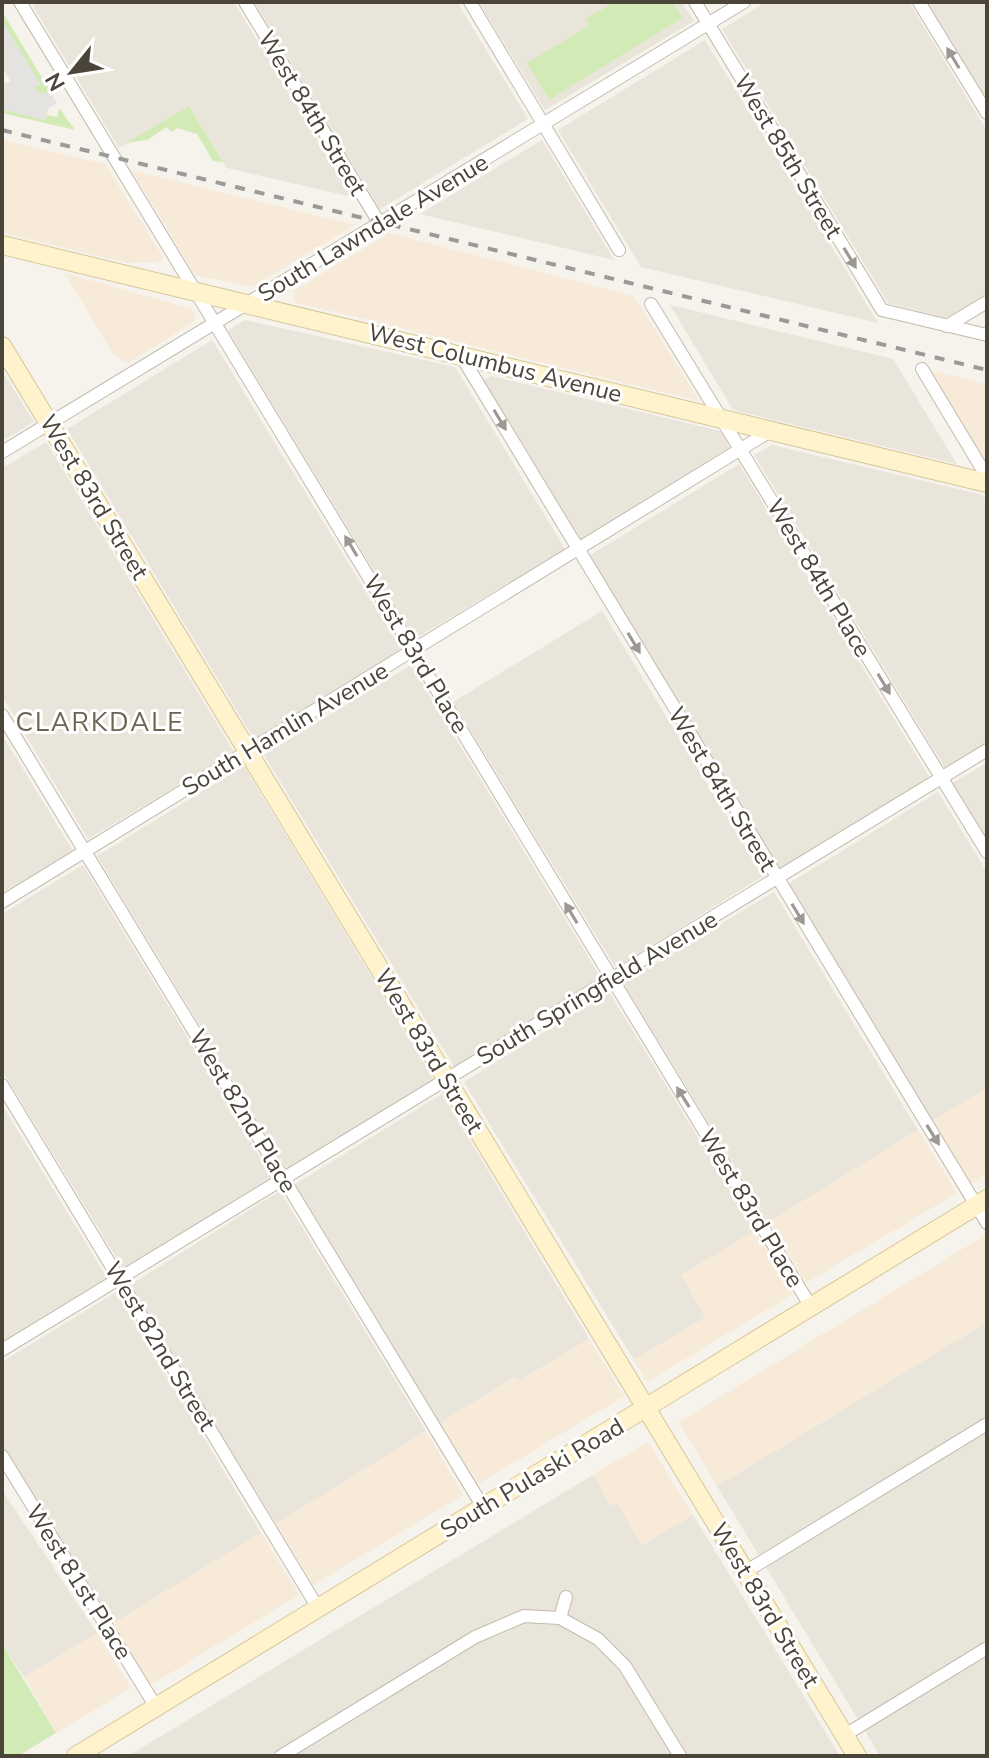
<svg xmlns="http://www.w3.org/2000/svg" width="989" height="1758" viewBox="0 0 989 1758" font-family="'Nunito Sans',sans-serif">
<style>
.residential{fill:#eae5da}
.commercial{fill:#f7ead8}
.green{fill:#d2eab5}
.parking{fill:#e5e3e0}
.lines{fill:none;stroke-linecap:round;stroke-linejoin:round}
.street-casing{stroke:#c2bbae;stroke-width:14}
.secondary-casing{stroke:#d6c79b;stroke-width:20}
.street{stroke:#fff;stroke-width:12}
.secondary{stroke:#fff3cd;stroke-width:18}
.rail{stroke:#9a9a9a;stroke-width:4;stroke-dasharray:10 10;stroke-linecap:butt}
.oneway{fill:#9c9892}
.labels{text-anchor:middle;stroke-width:6;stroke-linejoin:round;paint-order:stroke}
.street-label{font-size:24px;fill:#4b4439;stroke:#fff}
.neighbourhood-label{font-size:26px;letter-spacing:2px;fill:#6e6250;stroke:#fff}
</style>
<rect width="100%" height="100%" fill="#f6f3ec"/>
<!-- residential -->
<g class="residential">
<polygon points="40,2 234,2 352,197 227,168 189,106 119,148 33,6"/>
<polygon points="254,2 457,2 528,119 380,209"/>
<polygon points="479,2 682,2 694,21 545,110"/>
<polygon points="766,2 909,2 987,131 987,295 947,318 888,303 722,29"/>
<polygon points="927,2 987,2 987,100"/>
<polygon points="705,40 806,205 878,323 641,267 558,130"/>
<polygon points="542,140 614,260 420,214"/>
<polygon points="670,305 893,359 957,464 733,410"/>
<polygon points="245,320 455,367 565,549 415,639 228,330"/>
<polygon points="212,340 401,649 254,739 67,429"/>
<polygon points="2,371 34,422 2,441"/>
<polygon points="491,376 720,431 731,450 581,540 483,381"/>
<polygon points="46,442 234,752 88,839 2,696 2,468"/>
<polygon points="772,445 983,495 987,501 987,742 945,768 754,455"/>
<polygon points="739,464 930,778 779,869 589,556"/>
<polygon points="602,611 763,876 616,968 453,702"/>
<polygon points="411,665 601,978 455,1068 264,755"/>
<polygon points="2,735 73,851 2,893"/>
<polygon points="987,763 987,840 952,783"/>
<polygon points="244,766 434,1080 287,1169 97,856"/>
<polygon points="938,792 987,872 987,1088 933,1121 788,884"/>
<polygon points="83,865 272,1177 123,1269 2,1070 2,914"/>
<polygon points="774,892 918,1130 769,1222 623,983"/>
<polygon points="609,992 755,1231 681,1275 706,1317 634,1360 464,1082"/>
<polygon points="442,1094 589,1339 519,1381 515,1377 440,1423 295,1184"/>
<polygon points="2,1105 107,1278 2,1342"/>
<polygon points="280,1191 426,1431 276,1524 130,1285"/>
<polygon points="116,1292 261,1533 112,1624 2,1445 2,1362"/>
<polygon points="987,1322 987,1756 880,1756 717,1486"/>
<polygon points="593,1475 611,1505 617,1503 642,1545 693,1515 840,1756 128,1756"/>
<polygon points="2,1490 97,1633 24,1677 2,1644"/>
</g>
<!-- commercial -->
<g class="commercial">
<polygon points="2,140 105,164 163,257 160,262 128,263 2,233"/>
<polygon points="132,171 142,173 355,225 252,287 195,275"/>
<polygon points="389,233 634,296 699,401 294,302 294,291"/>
<polygon points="65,273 192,309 196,320 127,364 112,352"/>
<polygon points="929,370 987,384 987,466"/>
<polygon points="987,1088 987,1174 971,1184 933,1121"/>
<polygon points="918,1130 957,1193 806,1283 769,1222"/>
<polygon points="755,1231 793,1294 647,1382 634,1360 706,1317 681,1275"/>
<polygon points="987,1234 987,1322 717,1486 679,1422"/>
<polygon points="589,1339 624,1396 478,1484 440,1423 516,1377 519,1381"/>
<polygon points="426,1431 463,1495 313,1585 276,1524"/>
<polygon points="648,1442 693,1515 642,1545 617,1503 611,1506 593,1475"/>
<polygon points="261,1533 299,1595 149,1686 112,1624"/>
<polygon points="97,1633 131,1688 56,1733 24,1677"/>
</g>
<!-- green -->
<g class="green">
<polygon points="614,2 672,2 682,18 549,100 527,63 589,26 586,19"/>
<polygon points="2,11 50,91 41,94 33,88 40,84 5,26 2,27"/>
<polygon points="189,106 223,162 213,161 197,134 177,128 171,132 167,127 147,140 126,143"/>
<polygon points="59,108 75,130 2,113 2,109 45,120 47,115 57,117"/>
<polygon points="2,1644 56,1733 18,1756 2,1756"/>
</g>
<!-- parking -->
<polygon class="parking" points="5,26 40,83 33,89 41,94 50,91 57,103 49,108 45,120 2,109 2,84 11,82 2,67 2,27"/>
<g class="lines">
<!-- street casing -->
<g class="street-casing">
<g id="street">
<polyline points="20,2 811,1307"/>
<polyline points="245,2 380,224"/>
<polyline points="470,2 619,250"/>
<polyline points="695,2 882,310 987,335"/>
<polyline points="919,2 987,113"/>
<polyline points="651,304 987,852"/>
<polyline points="947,326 987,302"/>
<polyline points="460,354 987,1223"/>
<polyline points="922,369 987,477"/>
<polyline points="2,452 744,2"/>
<polyline points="2,715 483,1507"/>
<polyline points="2,902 772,430"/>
<polyline points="2,1085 318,1608"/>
<polyline points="2,1350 987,750"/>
<polyline points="2,1456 156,1707"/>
<polyline points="745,1572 987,1424"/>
<polyline points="560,1618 566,1597"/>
<polyline points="845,1735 987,1648"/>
<polyline points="281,1756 475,1637 524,1616 560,1618 598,1639 625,1666 680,1756"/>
</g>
</g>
<!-- secondary casing -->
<g class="secondary-casing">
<g id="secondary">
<polyline points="2,245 987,483"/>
<polyline points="2,346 857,1756"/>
<polyline points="76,1756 987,1199"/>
</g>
</g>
<!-- street -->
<use href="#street" class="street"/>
<!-- secondary -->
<use href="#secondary" class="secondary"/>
<!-- rail -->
<g class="rail">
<polyline points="2,2 3,2"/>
<polyline points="2,130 987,370"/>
</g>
</g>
<!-- one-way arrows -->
<defs><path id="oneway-solid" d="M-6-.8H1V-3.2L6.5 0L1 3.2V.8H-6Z" transform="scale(2)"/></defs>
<g class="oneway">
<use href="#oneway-solid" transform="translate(953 58) rotate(-121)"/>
<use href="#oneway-solid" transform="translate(850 258) rotate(59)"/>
<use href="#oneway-solid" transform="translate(500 420) rotate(59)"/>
<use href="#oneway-solid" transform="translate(351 546) rotate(-121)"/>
<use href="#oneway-solid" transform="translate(634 643) rotate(59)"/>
<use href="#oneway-solid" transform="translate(884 684) rotate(59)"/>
<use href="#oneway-solid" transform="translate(571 913) rotate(-121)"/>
<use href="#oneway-solid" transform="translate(798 914) rotate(59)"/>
<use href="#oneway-solid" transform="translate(683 1097) rotate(-122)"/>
<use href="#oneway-solid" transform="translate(933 1135) rotate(58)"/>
</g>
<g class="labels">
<!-- street labels -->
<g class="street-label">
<text transform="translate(312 113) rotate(59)" y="8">West 84th Street</text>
<text transform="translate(788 156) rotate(59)" y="8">West 85th Street</text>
<text transform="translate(373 228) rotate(-31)" y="8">South Lawndale Avenue</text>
<text transform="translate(495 363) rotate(14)" y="8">West Columbus Avenue</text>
<text transform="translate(94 497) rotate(59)" y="8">West 83rd Street</text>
<text transform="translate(819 578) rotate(59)" y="8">West 84th Place</text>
<text transform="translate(416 654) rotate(59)" y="8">West 83rd Place</text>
<text transform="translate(285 729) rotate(-31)" y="8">South Hamlin Avenue</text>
<text transform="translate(722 789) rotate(59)" y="8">West 84th Street</text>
<text transform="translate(597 988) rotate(-31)" y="8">South Springfield Avenue</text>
<text transform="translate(429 1051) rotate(59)" y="8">West 83rd Street</text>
<text transform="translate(243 1111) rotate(59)" y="8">West 82nd Place</text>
<text transform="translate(751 1208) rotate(59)" y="8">West 83rd Place</text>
<text transform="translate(160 1346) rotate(59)" y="8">West 82nd Street</text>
<text transform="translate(532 1478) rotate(-31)" y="8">South Pulaski Road</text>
<text transform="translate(79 1582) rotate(58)" y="8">West 81st Place</text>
<text transform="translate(765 1605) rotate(59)" y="8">West 83rd Street</text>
</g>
<!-- neighbourhood labels -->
<g class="neighbourhood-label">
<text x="100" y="731">CLARKDALE</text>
</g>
</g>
<!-- border -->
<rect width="989" height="1758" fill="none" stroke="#4b4439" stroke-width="8"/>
<!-- north arrow -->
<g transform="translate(72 72) rotate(240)" stroke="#ffffff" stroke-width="6" paint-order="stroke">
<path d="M0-6L14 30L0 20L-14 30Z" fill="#4b4439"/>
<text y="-12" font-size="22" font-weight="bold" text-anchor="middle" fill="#4b4439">N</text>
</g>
</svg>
